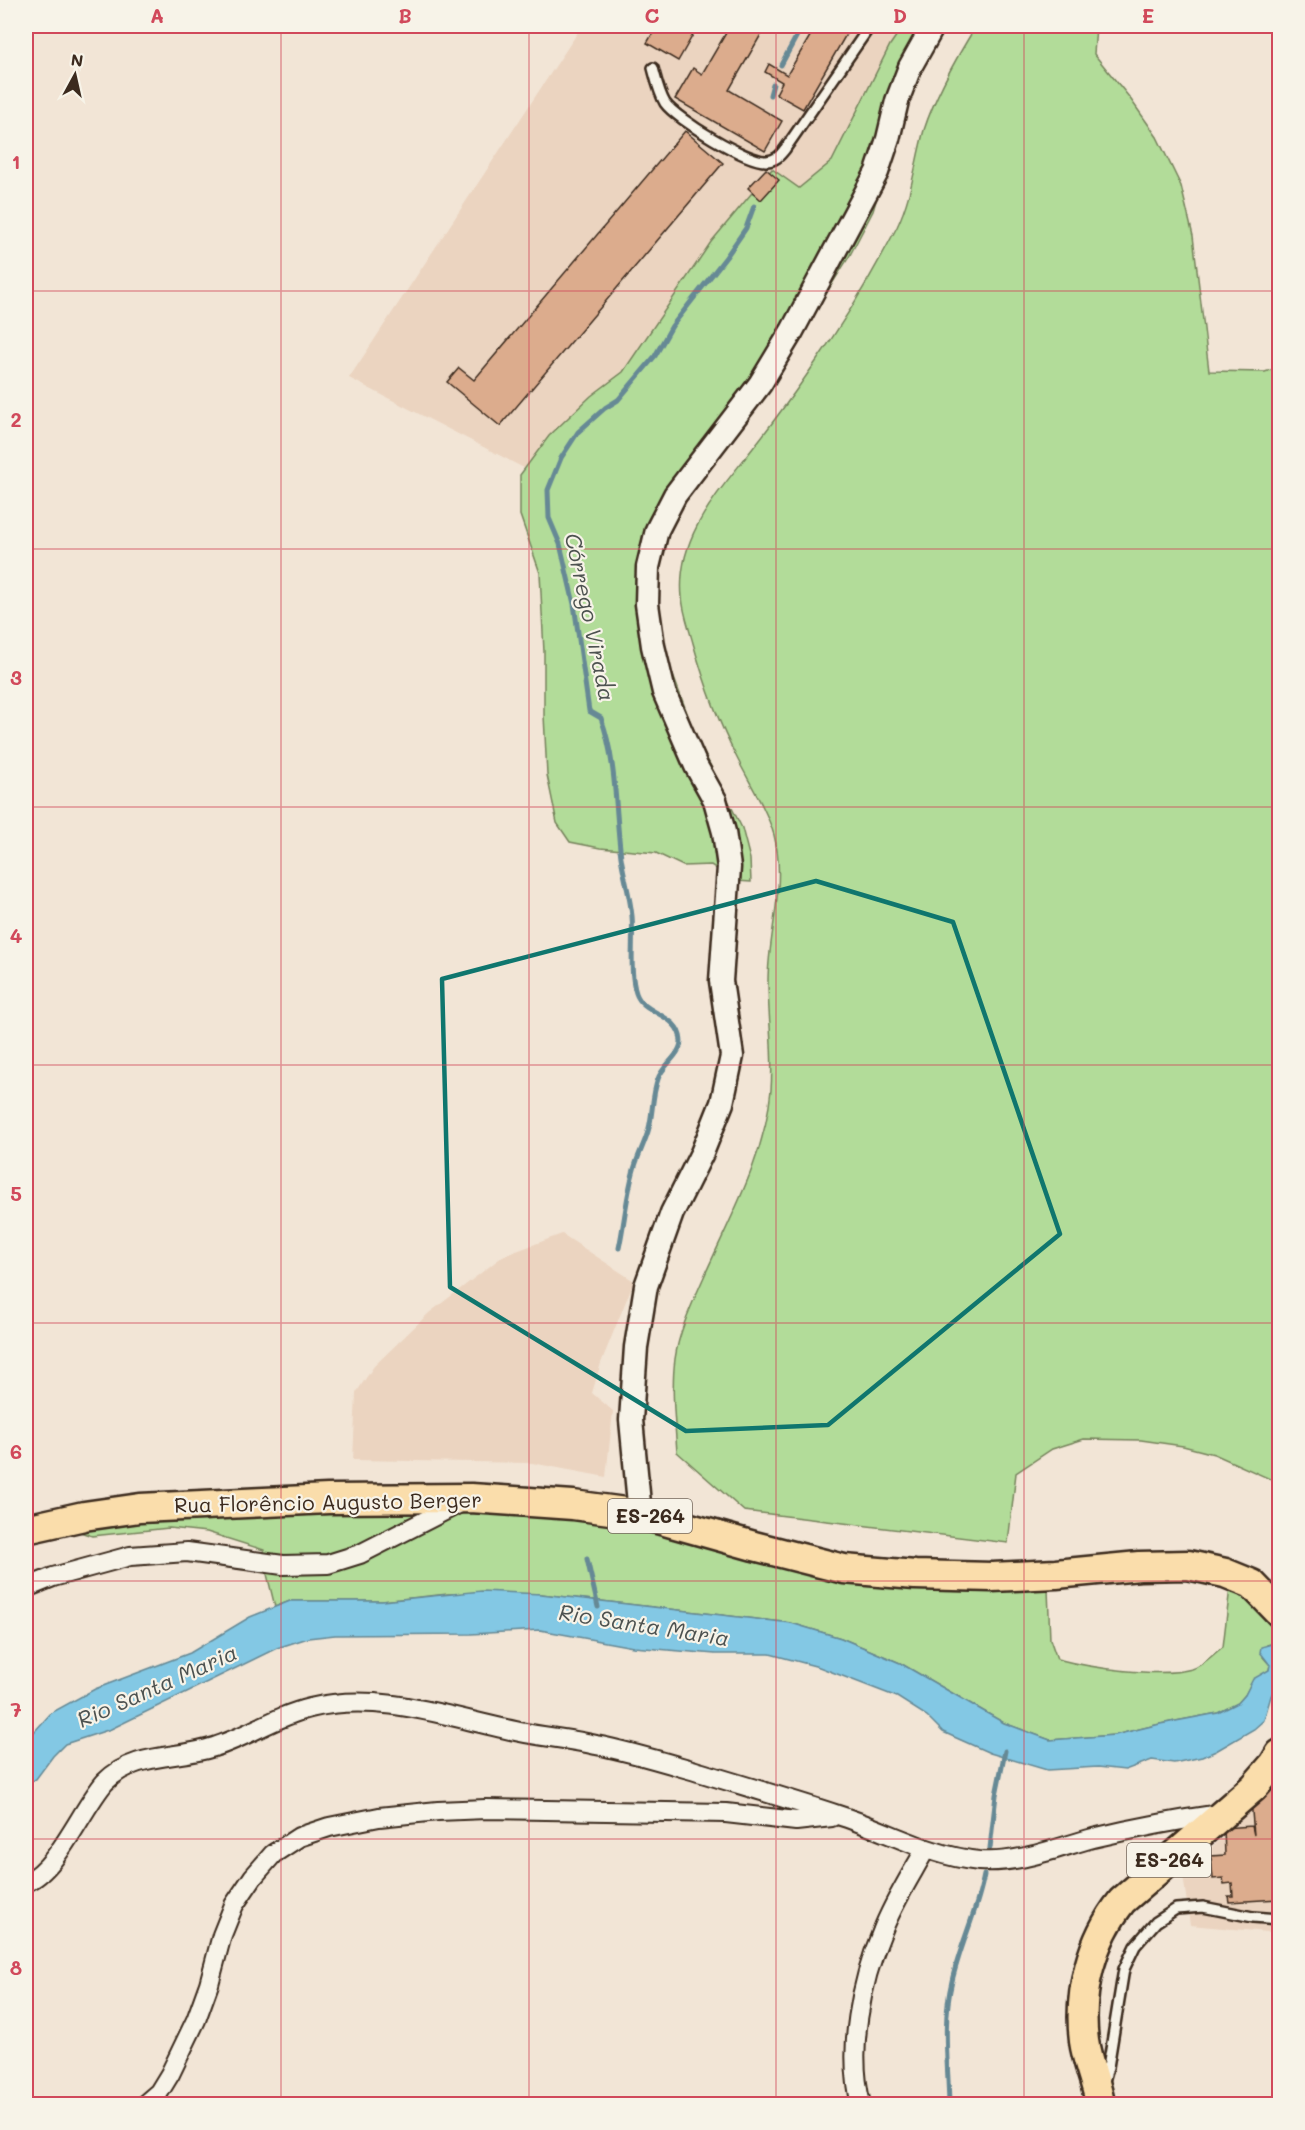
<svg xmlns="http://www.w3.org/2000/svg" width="1305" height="2130" viewBox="0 0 1305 2130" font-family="Mali,sans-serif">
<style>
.built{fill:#ebd4c0}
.green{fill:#b2dc99;stroke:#76835c;stroke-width:1.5}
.water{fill:#83c8e4;stroke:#668995;stroke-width:1.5}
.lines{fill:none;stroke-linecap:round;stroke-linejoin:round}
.stream{stroke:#668995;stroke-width:5}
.building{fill:#dcac8d;stroke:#3b2a1e;stroke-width:1.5}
.service-casing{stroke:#3b2a1e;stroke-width:14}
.minor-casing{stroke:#3b2a1e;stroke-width:22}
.tertiary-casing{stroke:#3b2a1e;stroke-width:27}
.primary-casing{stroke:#3b2a1e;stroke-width:33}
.service{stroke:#f7f3e8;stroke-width:9}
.minor{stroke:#f7f3e8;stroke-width:18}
.tertiary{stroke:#f7f3e8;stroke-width:22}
.primary{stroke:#faddab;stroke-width:28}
.marked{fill:none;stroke:#0f766e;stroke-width:4.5;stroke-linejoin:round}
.grid{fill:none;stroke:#d1495b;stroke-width:1.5;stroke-opacity:0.55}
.labels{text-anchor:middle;stroke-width:4.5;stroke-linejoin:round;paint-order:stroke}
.shield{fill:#f7f3e8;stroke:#73665b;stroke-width:1.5}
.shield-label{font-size:20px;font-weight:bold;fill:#3b2a1e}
.street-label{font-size:21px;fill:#3b2a1e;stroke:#f7f3e8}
.water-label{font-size:22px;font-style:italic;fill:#4d5250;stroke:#f7f3e8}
.neatline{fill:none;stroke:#d1495b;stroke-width:2}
.grid-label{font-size:20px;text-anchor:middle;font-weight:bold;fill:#d1495b}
</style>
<rect width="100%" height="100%" fill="#f2e5d6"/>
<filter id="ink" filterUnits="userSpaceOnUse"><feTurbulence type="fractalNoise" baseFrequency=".0167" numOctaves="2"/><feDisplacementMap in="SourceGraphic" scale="12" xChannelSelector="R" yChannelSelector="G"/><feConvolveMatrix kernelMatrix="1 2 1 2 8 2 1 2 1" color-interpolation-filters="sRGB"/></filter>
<g filter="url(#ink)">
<!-- built -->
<g class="built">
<polygon points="582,26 901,26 889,51 864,139 633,524 349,378"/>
<polygon points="562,1234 634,1281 601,1363 592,1393 613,1411 606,1477 532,1463 353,1460 356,1393 374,1366 429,1313 503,1256"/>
<polygon points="1279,1782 1279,1933 1190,1925 1183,1875"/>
</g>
<!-- green -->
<g class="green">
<polygon points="903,26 943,26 908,93 873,211 849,257 793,346 676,504 654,580 662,636 671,670 696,737 742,828 750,859 751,882 736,881 711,865 683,866 656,853 600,848 570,842 557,823 547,775 544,715 544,652 540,573 520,515 520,475 549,436 591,396 623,372 711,242 772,169 799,188 832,161 890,45"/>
<path d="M976 26H1096L1094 54 1129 97 1157 137 1181 186 1193 236 1209 371 1265 372 1280 367 1279 1483 1214 1454 1183 1446 1141 1440 1084 1439 1052 1449 1016 1473 1008 1543 744 1511 677 1452C675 1422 671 1389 675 1359 679 1331 692 1304 703 1279 730 1218 765 1157 771 1090 774 1053 768 1018 768 981 768 932 787 885 774 835 766 808 750 784 737 758 718 722 704 682 693 643 689 628 683 612 682 597 676 536 719 492 753 448 774 421 794 394 813 366 844 322 872 275 897 227 912 196 915 162 924 130 936 93 956 58 976 26Z"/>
<path d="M480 1499 856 1563 1047 1565 1050 1639 1057 1659C1091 1668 1159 1678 1192 1669 1203 1666 1214 1653 1223 1647L1231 1579 1279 1626V1642L1267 1645 1263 1657 1270 1665 1269 1670 1251 1684 1245 1695 1238 1703 1218 1713 1160 1724 1115 1735 1050 1740 1004 1723 900 1663 841 1638 791 1623 541 1594H448L382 1601H290L275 1607 265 1566 264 1550 207 1532 169 1528 92 1536 56 1524Z"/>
</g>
<!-- water -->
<polygon class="water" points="482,1591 541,1594 791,1623 841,1638 900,1663 1004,1723 1050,1740 1115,1735 1160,1724 1218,1713 1238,1703 1245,1695 1253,1679 1269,1670 1270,1665 1260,1652 1261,1647 1279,1642 1279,1678 1271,1696 1264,1720 1254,1729 1216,1751 1202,1757 1174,1763 1152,1760 1125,1770 1098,1767 1047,1770 990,1753 943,1732 927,1716 897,1697 819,1667 770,1654 715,1654 633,1647 540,1630 471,1634 335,1635 308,1638 277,1648 111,1729 65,1744 53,1756 36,1779 26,1785 26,1741 51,1713 95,1689 190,1653 250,1617 290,1601 382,1601"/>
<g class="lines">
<!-- stream -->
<g class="stream">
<polyline points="781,65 802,26"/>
<polyline points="770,95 773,84"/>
<path d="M619 1248C625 1220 627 1189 636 1163 640 1151 646 1140 649 1128 653 1112 652 1095 658 1079 662 1066 681 1055 681 1041 679 1013 643 1015 636 993 629 972 634 939 632 916 630 896 624 877 621 857 615 811 617 762 601 718L589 711 574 604 560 544 549 518 548 490 561 458 578 432 605 408 618 400 655 356 672 326 726 257 746 228 754 206"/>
<polyline points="587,1559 598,1607"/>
<polyline points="990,1848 996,1795 1005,1751"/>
<path d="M949 2104C948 2062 942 2022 952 1981 960 1945 977 1912 984 1875"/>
</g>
</g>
<!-- building -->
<g class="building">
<polygon points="657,26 698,26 678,61 647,43"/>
<polygon points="730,26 766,26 729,90 782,121 765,151 675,99 693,68 702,74"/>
<polygon points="816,26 851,26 803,109 776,94 782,82 765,72 769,64 787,75"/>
<polygon points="685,131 723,163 500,426 447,382 459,368 474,380"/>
<polygon points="766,169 779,180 761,200 748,188"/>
<polygon points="1280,1781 1280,1899 1229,1902 1228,1896 1233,1896 1232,1883 1224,1884 1223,1878 1213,1879 1211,1856 1225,1855 1224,1828 1252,1826 1254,1835 1251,1800 1263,1799 1262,1793 1269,1793 1268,1782"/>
</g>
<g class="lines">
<!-- service casing -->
<g class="service-casing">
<g id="service">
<path d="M653 68C656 79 659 93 665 103 676 119 748 163 767 161 777 160 780 155 785 149L870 26"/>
<polyline points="1104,2081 1108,2067 1124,1969 1135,1946 1156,1922 1176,1909 1203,1907 1253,1917 1280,1919"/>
</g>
</g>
<!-- minor casing -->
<g class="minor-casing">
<g id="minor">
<polyline points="26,1588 53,1577 130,1556 187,1552 283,1565 328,1564 360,1554 464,1501"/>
<path d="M26 1882C57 1871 82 1808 105 1782 134 1752 178 1759 214 1747 247 1737 276 1716 310 1708 381 1691 450 1718 520 1732 545 1737 571 1739 596 1745 632 1752 667 1763 702 1773 748 1787 793 1800 838 1815 886 1830 929 1856 979 1861 1018 1864 1056 1848 1093 1838 1135 1828 1177 1820 1220 1814"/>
<polyline points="145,2104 159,2092 170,2074 196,2020 209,1984 222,1935 234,1905 253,1877 273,1854 299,1837 329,1827 379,1817 438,1811 486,1809 726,1813 796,1821 832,1817"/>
<path d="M861 2104C847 2051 861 1982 882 1932 893 1903 910 1877 925 1850"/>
</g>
</g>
<!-- tertiary casing -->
<g class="tertiary-casing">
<polyline id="tertiary" points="640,1514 631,1420 636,1347 646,1286 672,1213 702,1153 722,1103 732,1056 721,981 729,867 724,832 715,800 696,766 664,692 653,646 647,604 648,567 657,530 675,495 760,384 792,331 877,172 888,139 897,101 910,67 933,26"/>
</g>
<!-- primary casing -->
<g class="primary-casing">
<g id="primary">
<polyline points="26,1529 84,1516 140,1508 328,1499 471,1498 573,1505 640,1514 754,1546 844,1569 915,1575 992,1577 1056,1574 1139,1566 1188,1565 1225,1573 1252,1584 1280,1613"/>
<path d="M1100 2104C1097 2083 1087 2063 1084 2041 1078 1992 1091 1940 1122 1901L1254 1787 1274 1764 1280 1754"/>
</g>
</g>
<!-- service -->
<use href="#service" class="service"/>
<!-- minor -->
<use href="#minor" class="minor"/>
<!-- tertiary -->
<use href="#tertiary" class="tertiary"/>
<!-- primary -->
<use href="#primary" class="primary"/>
</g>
</g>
<!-- marked area -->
<path class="marked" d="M816 881 953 922 1060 1234 828 1425 686 1431 450 1287 442 979Z"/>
<!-- grid -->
<path class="grid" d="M281 26V2104M529 26V2104M776 26V2104M1024 26V2104M26 291H1280M26 549H1280M26 807H1280M26 1065H1280M26 1323H1280M26 1581H1280M26 1839H1280"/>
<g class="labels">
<!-- shield labels -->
<g class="shield">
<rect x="608" y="1499" width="84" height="34" rx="4.5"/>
<rect x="1127" y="1843" width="84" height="34" rx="4.5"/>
</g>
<g class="shield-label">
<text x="650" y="1523">ES-264</text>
<text x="1169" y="1867">ES-264</text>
</g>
<!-- street labels -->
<g class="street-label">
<text transform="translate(328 1503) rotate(-1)" y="7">Rua Florêncio Augusto Berger</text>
</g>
<!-- water labels -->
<g class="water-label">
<text transform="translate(590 617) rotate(78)" y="8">Córrego Virada</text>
<text transform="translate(644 1625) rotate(9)" y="8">Rio Santa Maria</text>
<text transform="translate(157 1686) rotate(-24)" y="8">Rio Santa Maria</text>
</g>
</g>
<!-- margin -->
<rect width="1305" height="2130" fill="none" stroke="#f7f3e8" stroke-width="66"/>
<!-- north arrow -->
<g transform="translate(75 75) rotate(8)" stroke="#f7f3e8" stroke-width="4.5" paint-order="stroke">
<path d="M0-4.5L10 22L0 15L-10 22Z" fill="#3b2a1e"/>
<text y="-9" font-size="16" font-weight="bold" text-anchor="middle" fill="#3b2a1e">N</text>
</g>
<rect x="33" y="33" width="1239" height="2064" class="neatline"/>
<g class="grid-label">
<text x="157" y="23">A</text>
<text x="405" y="23">B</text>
<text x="652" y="23">C</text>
<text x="900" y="23">D</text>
<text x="1148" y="23">E</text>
<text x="16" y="169">1</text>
<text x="16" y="427">2</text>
<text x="16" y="685">3</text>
<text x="16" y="943">4</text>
<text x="16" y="1201">5</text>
<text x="16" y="1459">6</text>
<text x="16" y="1717">7</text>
<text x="16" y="1975">8</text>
</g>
</svg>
